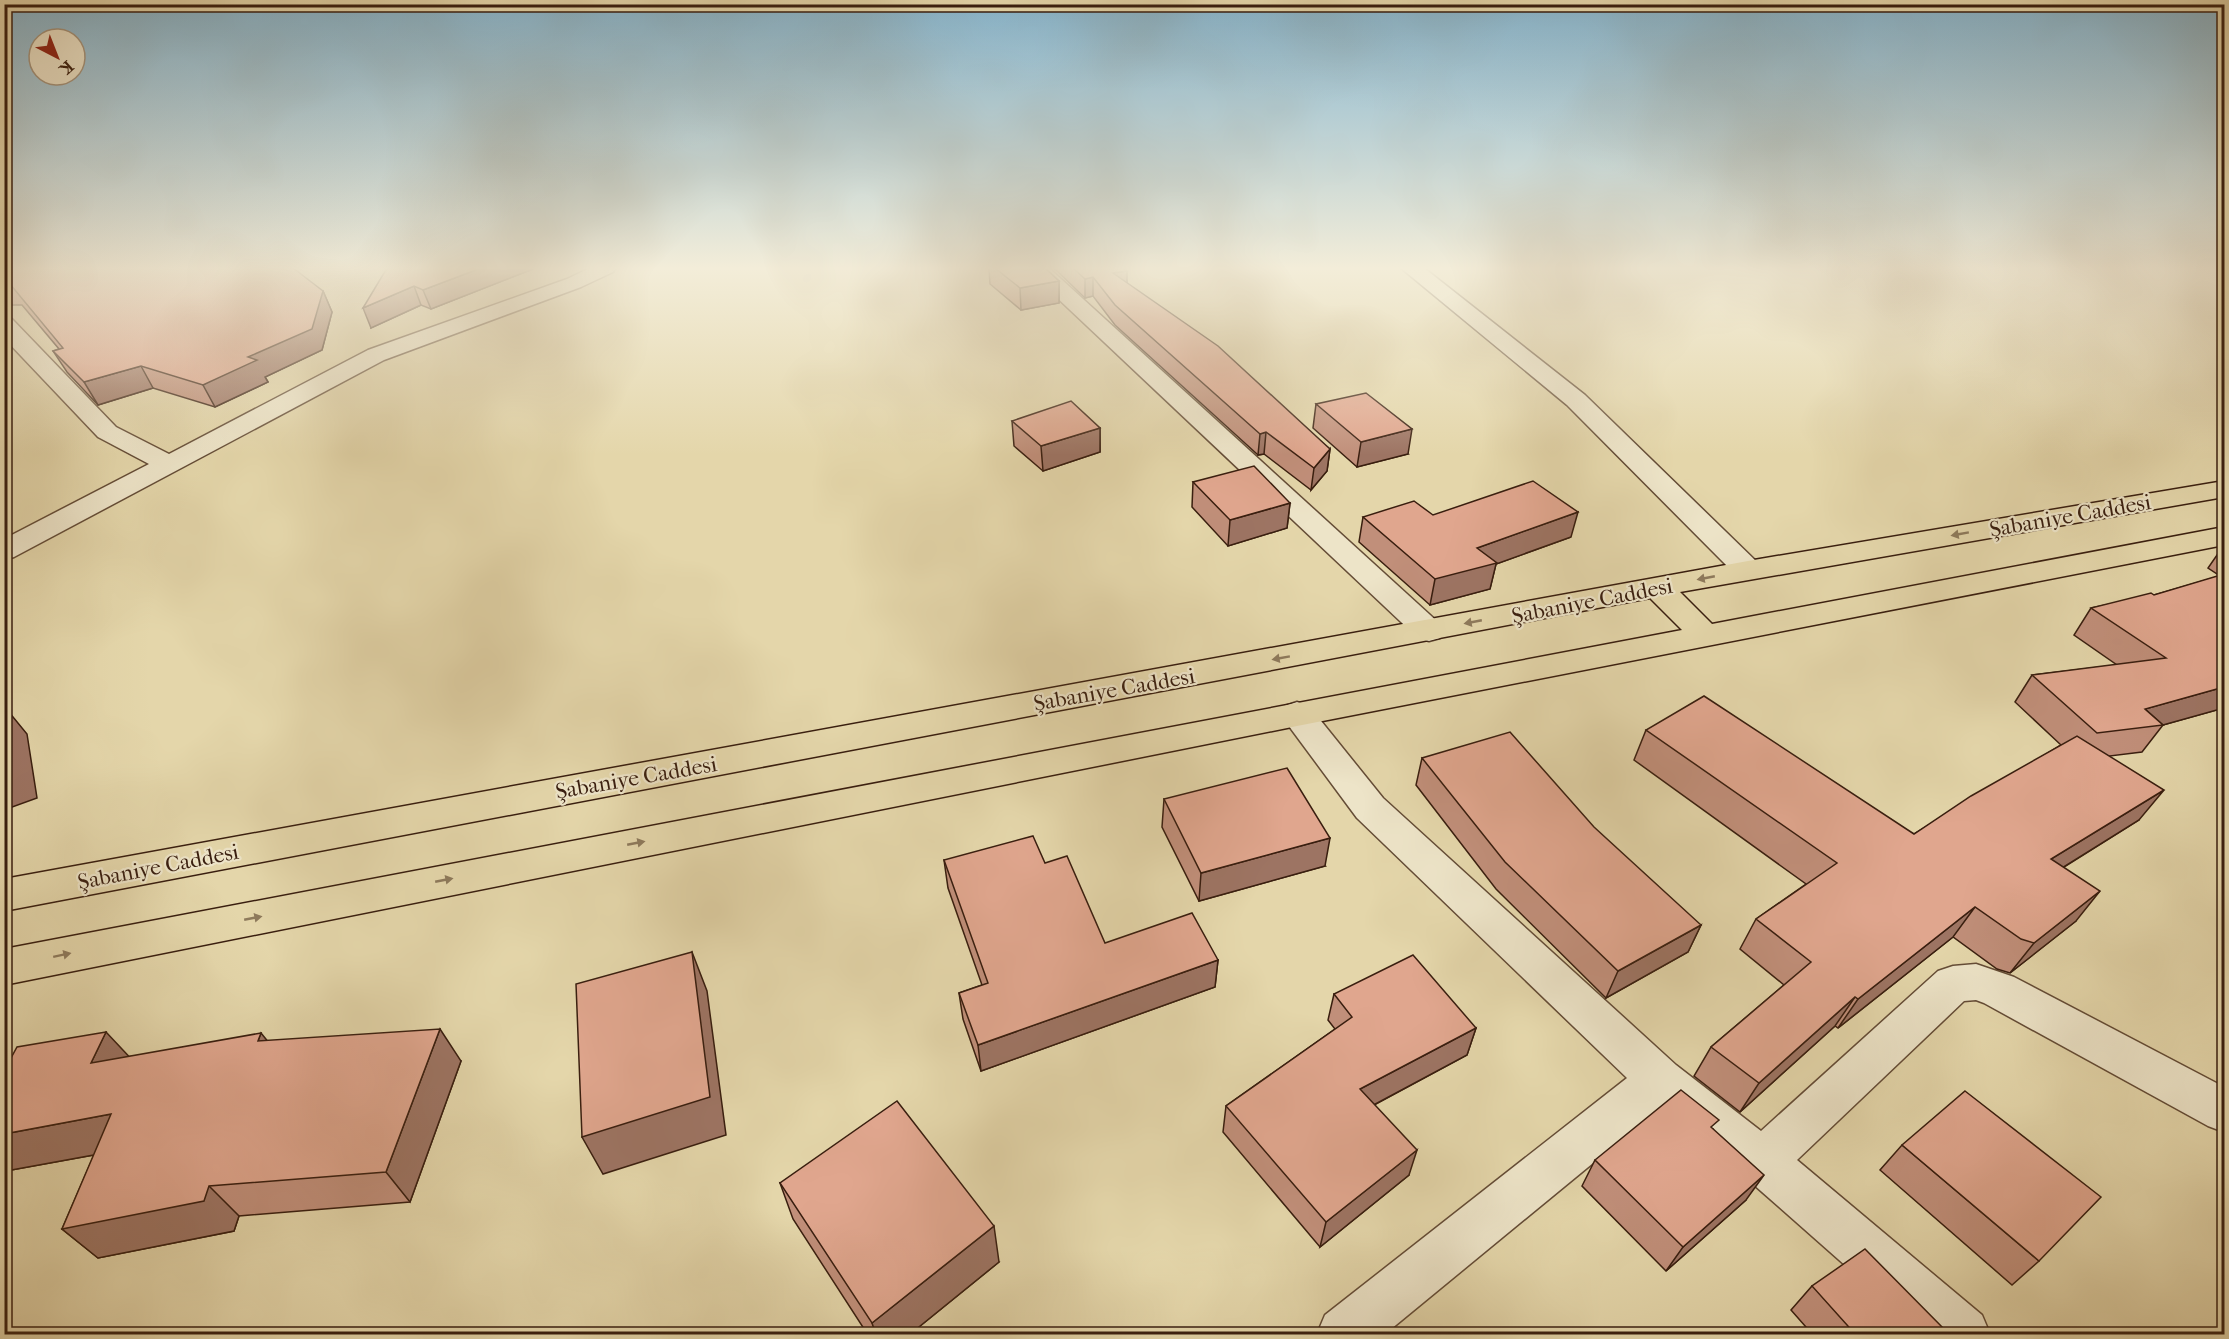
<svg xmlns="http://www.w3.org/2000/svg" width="2229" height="1339" viewBox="0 0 2229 1339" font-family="'IM FELL French Canon',serif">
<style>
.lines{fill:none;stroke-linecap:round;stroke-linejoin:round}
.minor-casing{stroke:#644c36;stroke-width:3}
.highway-casing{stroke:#391e0f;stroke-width:3}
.minor{fill:#ede4c8;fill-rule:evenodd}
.highway{fill:#e4d6aa;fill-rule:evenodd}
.wall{fill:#c18f7a;stroke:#391e0f;stroke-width:1.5}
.shaded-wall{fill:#9d7463;stroke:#391e0f;stroke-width:1.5}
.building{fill:#e0a68e;stroke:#391e0f;stroke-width:1.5}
.oneway{fill:#8e7a5c}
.labels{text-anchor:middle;stroke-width:4.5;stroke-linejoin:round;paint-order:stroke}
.street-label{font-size:22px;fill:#391e0f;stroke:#ede4c8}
</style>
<rect width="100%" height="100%" fill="#e4d6aa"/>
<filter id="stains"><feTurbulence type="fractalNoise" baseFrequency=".00333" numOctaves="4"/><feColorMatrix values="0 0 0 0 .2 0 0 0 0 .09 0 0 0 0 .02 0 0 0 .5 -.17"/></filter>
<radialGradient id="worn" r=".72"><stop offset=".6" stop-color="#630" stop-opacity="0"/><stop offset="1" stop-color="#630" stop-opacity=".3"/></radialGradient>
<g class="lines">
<!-- minor casing -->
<g class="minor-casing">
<g id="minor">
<polygon points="590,268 616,268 613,272 581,287 384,360 14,557 4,560 4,539 149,464 98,437 4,338 4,317 12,319 116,427 169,454 368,350 567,279"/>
<polygon points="1034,268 1049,268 1440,624 1445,631 1440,638 1429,641 1418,638 1034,276 1031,272"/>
<polygon points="1401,268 1424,268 1585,395 1759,564 1763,570 1759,576 1748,579 1737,576 1567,405"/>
<polygon points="1297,702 1309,706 1383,798 1676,1065 1761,1131 1938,971 1953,966 1976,964 2014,977 2224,1087 2224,1132 2208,1126 1984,1003 1976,1000 1964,1001 1797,1160 1982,1315 1990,1334 1923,1334 1745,1177 1660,1108 1385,1334 1317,1334 1325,1315 1627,1078 1357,818 1280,714 1285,706"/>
</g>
</g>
<!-- highway casing -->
<g class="highway-casing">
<polygon id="highway" points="2224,481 2224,497 1680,592 1712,624 2224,527 2224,545 1297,726 4,985 4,949 1682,630 1650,598 4,911 4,879 1748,561"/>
</g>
<!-- minor -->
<use href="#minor" class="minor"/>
<!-- highway -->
<use href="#highway" class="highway"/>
</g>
<!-- wall -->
<g class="wall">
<polygon points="4,268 323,291 332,312 322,350 265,377 268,382 215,407 153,388 98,405 67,372 53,351 59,349 22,305 12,305 4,292"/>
<polygon points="387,268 533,269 431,309 421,305 371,328"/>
<polygon points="989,268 1045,268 1059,281 1059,303 1021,310 990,284"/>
<polygon points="1054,268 1124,268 1127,283 1330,449 1327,471 1311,490 1264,454 1258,455 1115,325 1093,296 1085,298"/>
<polygon points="1316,404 1408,454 1357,467 1313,428"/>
<polygon points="1012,421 1100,428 1100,452 1043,471 1014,446"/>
<polygon points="1193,482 1290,503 1287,528 1228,546 1192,507"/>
<polygon points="1433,515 1571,537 1496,564 1490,589 1430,605 1359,542 1363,517"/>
<polygon points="2224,545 2224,708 2163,725 2142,752 2109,756 2139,820 2064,867 2076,921 2010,973 1997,969 1953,937 1838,1028 1835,1026 1740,1112 1694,1076 1711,1047 1784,985 1740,949 1756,919 1806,884 1634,760 1646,730 1914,834 2061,745 2015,702 2032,675 2117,665 2074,635 2091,608 2154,595 2220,576 2208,568"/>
<polygon points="1422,758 1701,925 1688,952 1606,998 1496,889 1416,785"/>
<polygon points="1164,799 1325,866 1199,901 1162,827"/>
<polygon points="944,860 1045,863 1105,943 1218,960 1215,987 981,1071 963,1019 959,993 982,985 948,888"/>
<polygon points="1334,994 1476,1028 1467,1055 1374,1105 1409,1175 1320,1247 1223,1132 1226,1106 1335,1029 1328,1020"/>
<polygon points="268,1041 461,1061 410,1202 239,1216 234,1231 98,1258 62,1229 94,1155 6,1171 4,1170 4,1071"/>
<polygon points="1713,1129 1746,1200 1666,1271 1582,1186 1595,1160"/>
<polygon points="1902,1145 2039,1261 2012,1285 1880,1170"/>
<polygon points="780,1183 999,1262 909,1335 868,1335 793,1219"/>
<polygon points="1812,1286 1943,1335 1813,1335 1791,1310"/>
</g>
<!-- shaded-wall -->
<g class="shaded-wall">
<polygon points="481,268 533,269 431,309 423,290"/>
<polygon points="1127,271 1127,290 1113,273"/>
<polygon points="1093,277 1093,296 1085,298 1085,279"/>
<polygon points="1059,281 1059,303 1021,310 1020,288"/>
<polygon points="414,286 421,305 371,328 363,308"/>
<polygon points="323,291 332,312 322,350 265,377 268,382 215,407 203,385 248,357"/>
<polygon points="141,366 153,388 98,405 84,382"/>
<polygon points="1100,428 1100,452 1043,471 1041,446"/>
<polygon points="1412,429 1408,454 1357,467 1361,442"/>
<polygon points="1266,432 1264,454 1258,455 1260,434"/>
<polygon points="1330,449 1327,471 1311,490 1314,468"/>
<polygon points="1290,503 1287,528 1228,546 1230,520"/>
<polygon points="1578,512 1571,537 1496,564 1490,589 1430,605 1435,579 1477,548"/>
<polygon points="2224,687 2224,708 2163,725 2145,709"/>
<polygon points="4,706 27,734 37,798 4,810"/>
<polygon points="2164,790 2139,820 2028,889 2051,859"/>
<polygon points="1330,838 1325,866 1199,901 1201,873"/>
<polygon points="2100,891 2076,921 2010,973 2034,943"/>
<polygon points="1975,907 1953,937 1838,1028 1858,999"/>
<polygon points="1701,925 1688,952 1606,998 1618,971"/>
<polygon points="692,952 707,991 726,1135 603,1174 582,1137"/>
<polygon points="1218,960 1215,987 981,1071 978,1045"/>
<polygon points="1855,997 1835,1026 1740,1112 1759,1083"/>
<polygon points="1476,1028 1467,1055 1353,1116 1360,1089"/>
<polygon points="440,1029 461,1061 410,1202 386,1172"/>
<polygon points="106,1032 136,1064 91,1063"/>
<polygon points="261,1033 287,1065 258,1041"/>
<polygon points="111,1114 143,1146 6,1171 4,1170 4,1134"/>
<polygon points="1417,1150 1409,1175 1320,1247 1326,1222"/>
<polygon points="1764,1175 1746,1200 1666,1271 1683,1247"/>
<polygon points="209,1186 239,1216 234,1231 98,1258 62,1229"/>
<polygon points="994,1226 999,1262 909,1335 876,1335 872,1323"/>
</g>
<!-- building -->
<g class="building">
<polygon points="4,268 293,268 323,291 312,329 248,357 257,360 203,385 141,366 84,382 53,351 63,348 10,284 4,284"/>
<polygon points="387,268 481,268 423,290 414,286 363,308"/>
<polygon points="995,268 1045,268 1059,281 1020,288"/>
<polygon points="1073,268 1124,268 1127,271 1113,273 1218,346 1330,449 1314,468 1266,432 1260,434 1115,305 1093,277 1085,279"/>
<polygon points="1366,393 1412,429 1361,442 1316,404"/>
<polygon points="1071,401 1100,428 1041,446 1012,421"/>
<polygon points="1254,466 1290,503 1230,520 1193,482"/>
<polygon points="1533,481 1578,512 1477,548 1497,563 1435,579 1363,517 1414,501 1433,515"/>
<polygon points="2224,574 2224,687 2145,709 2163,725 2097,733 2032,675 2166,658 2091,608 2151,593 2154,595"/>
<polygon points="1704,696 1914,834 1971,796 2077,736 2164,790 2051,859 2100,891 2034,943 2021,939 1975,907 1858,999 1855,997 1759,1083 1711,1047 1811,962 1756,919 1837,863 1646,730"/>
<polygon points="1510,732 1594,827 1701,925 1618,971 1505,862 1422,758"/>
<polygon points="1287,768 1330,838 1201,873 1164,799"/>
<polygon points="1033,836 1045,863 1067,856 1105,943 1192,913 1218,960 978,1045 959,993 988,983 944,860"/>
<polygon points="692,952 710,1097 582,1137 576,984"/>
<polygon points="1413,955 1476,1028 1360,1089 1417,1150 1326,1222 1226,1106 1352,1017 1334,994"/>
<polygon points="440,1029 386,1172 209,1186 204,1201 62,1229 111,1114 4,1134 4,1071 17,1047 106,1032 91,1063 261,1033 258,1041"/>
<polygon points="1681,1090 1719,1120 1711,1127 1764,1175 1683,1247 1595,1160"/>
<polygon points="1965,1091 2101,1197 2039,1261 1902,1145"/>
<polygon points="897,1101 994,1226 872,1323 780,1183"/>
<polygon points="1865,1249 1946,1331 1942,1335 1856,1335 1812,1286"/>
</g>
<!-- one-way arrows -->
<defs><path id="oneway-solid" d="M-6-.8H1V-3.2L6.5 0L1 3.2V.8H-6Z" transform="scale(1.5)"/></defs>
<g class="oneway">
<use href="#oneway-solid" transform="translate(1960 534) rotate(170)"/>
<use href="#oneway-solid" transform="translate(1706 578) rotate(169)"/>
<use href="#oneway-solid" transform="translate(1473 622) rotate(169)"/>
<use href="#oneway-solid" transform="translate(1281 658) rotate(170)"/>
<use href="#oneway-solid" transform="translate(636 843) rotate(-11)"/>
<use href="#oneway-solid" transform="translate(444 880) rotate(-11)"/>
<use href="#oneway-solid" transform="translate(253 918) rotate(-11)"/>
<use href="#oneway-solid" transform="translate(62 955) rotate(-12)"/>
</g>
<!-- sky -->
<linearGradient id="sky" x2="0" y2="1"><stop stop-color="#87b6cf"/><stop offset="0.59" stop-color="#f3edd9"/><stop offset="1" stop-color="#f3edd9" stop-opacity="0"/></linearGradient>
<rect width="2229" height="455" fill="url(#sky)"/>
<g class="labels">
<!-- street labels -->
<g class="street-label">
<text transform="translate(2070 515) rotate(-10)" y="8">Şabaniye Caddesi</text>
<text transform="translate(1592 600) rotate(-11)" y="8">Şabaniye Caddesi</text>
<text transform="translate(1114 689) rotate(-10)" y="8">Şabaniye Caddesi</text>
<text transform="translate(636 777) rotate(-10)" y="8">Şabaniye Caddesi</text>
<text transform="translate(158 866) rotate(-11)" y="8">Şabaniye Caddesi</text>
</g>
</g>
<!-- margin -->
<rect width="2229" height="1339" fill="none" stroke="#e4d6aa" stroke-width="24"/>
<rect x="6" y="6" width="2217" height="1327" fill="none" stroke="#391e0f" stroke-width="3"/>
<rect x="12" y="12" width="2205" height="1315" fill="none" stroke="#391e0f" stroke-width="1.5"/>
<!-- north arrow -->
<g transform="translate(57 57) rotate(138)"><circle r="28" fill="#ede4c8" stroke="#a5957e" stroke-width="1.5"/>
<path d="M0-4.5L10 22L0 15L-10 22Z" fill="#8f2418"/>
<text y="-9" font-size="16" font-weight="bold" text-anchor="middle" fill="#391e0f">K</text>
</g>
<rect width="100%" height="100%" filter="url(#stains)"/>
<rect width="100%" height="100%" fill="url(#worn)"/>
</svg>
